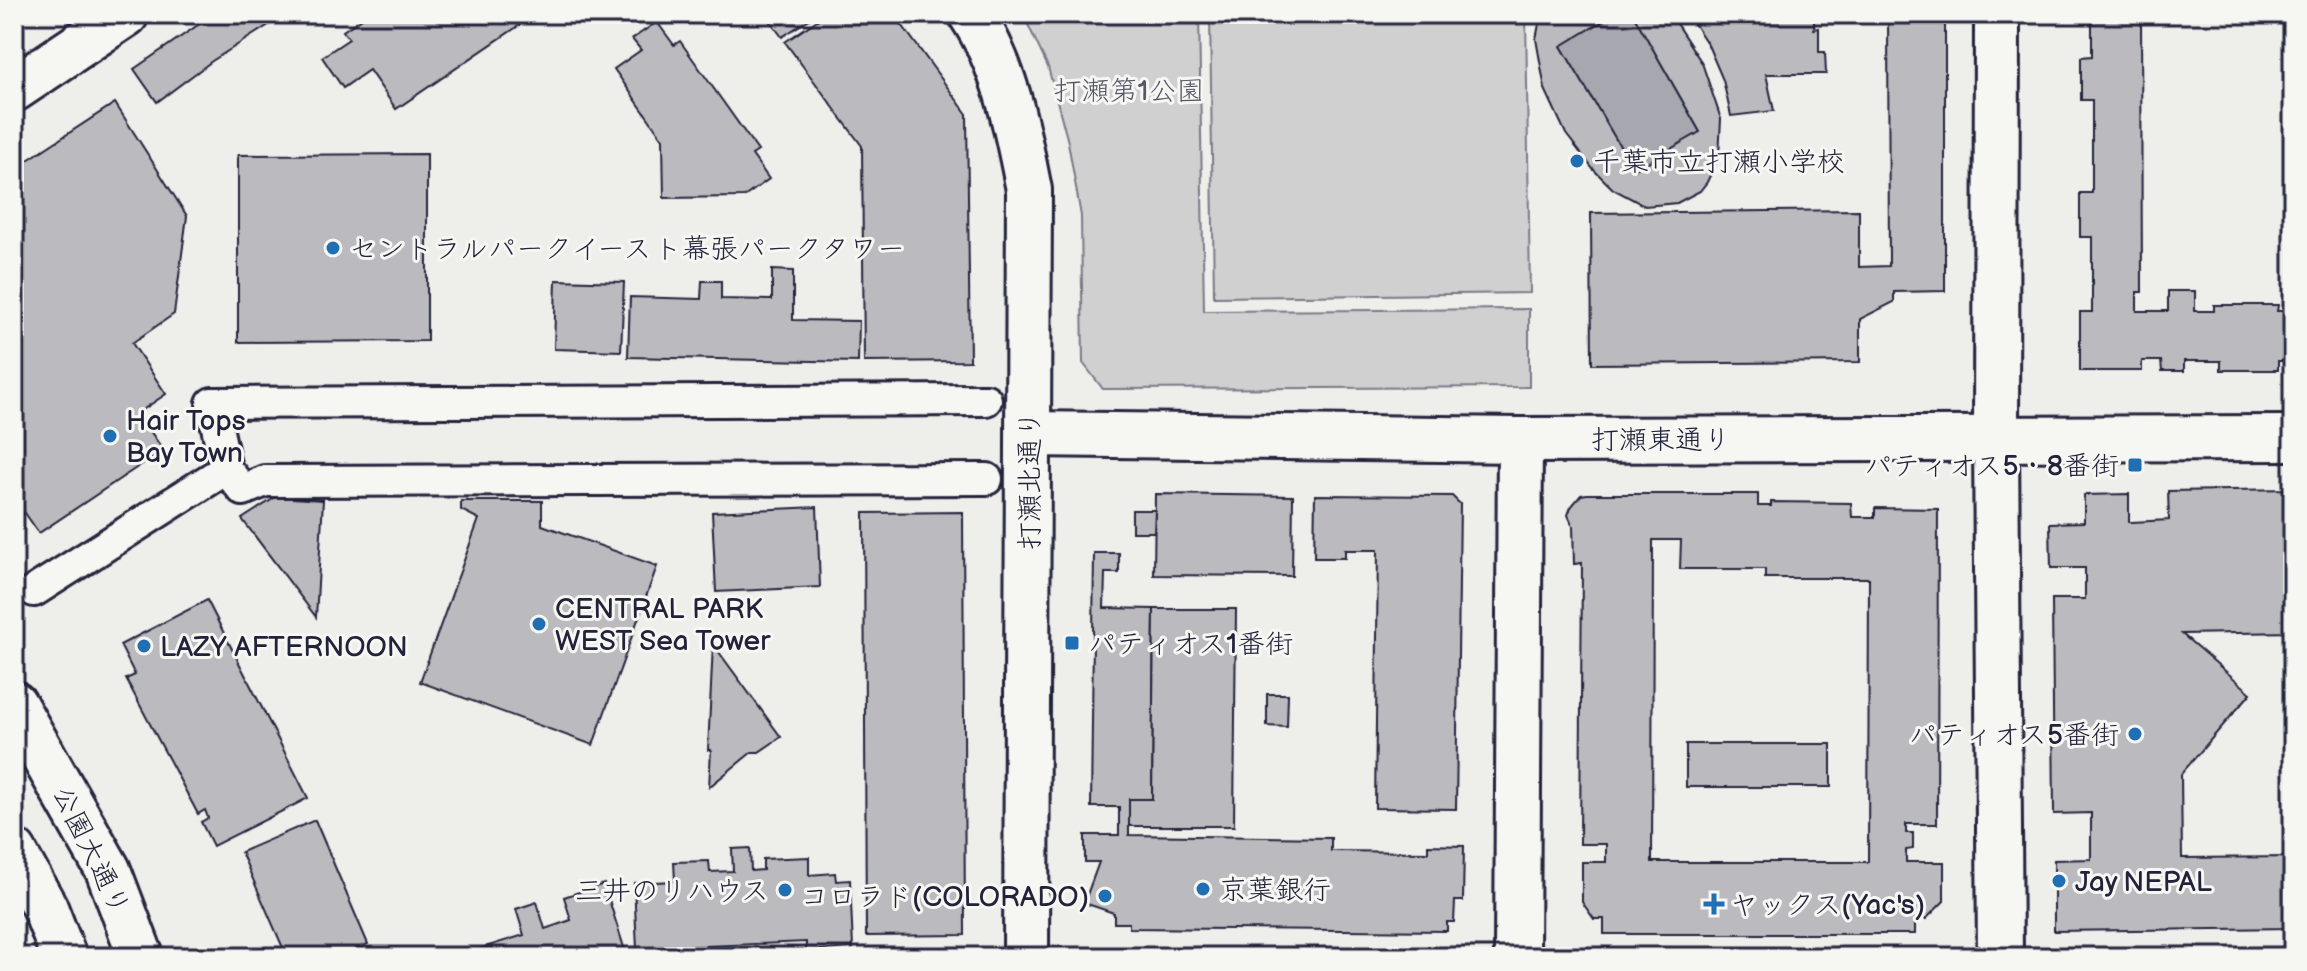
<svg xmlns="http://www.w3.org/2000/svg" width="2307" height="971" viewBox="0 0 2307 971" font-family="'Balsamiq Sans','Klee One',sans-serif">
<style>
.green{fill:#d0d0d1;stroke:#797986;stroke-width:2}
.water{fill:#a7a7af;stroke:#727281;stroke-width:2}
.building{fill:#bbbbbf;stroke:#22223b;stroke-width:2;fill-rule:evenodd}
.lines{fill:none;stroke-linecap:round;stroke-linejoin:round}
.street-casing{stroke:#22223b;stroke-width:36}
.secondary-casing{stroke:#22223b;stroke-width:50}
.street{stroke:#f6f6f2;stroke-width:30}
.secondary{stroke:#f6f6f2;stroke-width:44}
.poi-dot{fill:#1f6fb2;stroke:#f6f6f2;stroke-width:3}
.labels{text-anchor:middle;stroke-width:6;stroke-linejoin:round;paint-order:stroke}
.park-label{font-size:28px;fill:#565668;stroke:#f6f6f2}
.poi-label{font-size:28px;fill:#22223b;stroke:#f6f6f2;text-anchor:start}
.street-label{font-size:28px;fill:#22223b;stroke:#f6f6f2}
</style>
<rect width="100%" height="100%" fill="#eeeeeb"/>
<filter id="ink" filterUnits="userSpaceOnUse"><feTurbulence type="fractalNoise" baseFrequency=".0125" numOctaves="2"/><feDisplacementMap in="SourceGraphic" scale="16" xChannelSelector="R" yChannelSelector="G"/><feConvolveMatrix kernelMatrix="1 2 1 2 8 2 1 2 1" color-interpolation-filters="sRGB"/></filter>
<g filter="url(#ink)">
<!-- green -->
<g class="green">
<polygon points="1023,14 1199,14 1204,311 1529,309 1529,387 1103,389 1083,363 1081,216 1068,142 1048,67"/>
<polygon points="1210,14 1526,14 1530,293 1214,297"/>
</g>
<!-- water -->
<polygon class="water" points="1615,14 1633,14 1700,132 1634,170 1561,46"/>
<!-- building -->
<g class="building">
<polygon points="214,14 271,14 275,21 212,61 157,102 134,69"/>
<polygon points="368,14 536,14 396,109 369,70 343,88 322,57 349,39 343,31"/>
<polygon points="765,14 817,14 782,37"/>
<polygon points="826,14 894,14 967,114 970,361 864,362 862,146 785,42"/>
<polygon points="1541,14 1615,14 1561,46 1634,170 1700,132 1633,14 1668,14 1673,19 1702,63 1721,119 1719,156 1707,182 1700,191 1677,203 1645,206 1613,189 1593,169 1566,134 1545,89 1536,39"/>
<polygon points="1688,14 1826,14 1814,14 1814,29 1819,28 1819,52 1825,52 1826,74 1766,74 1774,111 1731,116 1723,80 1708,45"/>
<polygon points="1888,14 1945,14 1945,291 1894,292 1894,302 1860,319 1860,362 1592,364 1591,213 1859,210 1859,267 1889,266"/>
<polygon points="2080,14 2141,14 2142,292 2137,292 2137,311 2168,311 2168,291 2195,291 2195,311 2214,311 2214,305 2278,305 2277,311 2293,311 2293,361 2278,361 2278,370 2221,370 2221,361 2184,361 2184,371 2162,371 2161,361 2142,361 2142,371 2080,371 2080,312 2092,312 2092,237 2080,237 2080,193 2092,193 2092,100 2081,100 2081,57 2092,56 2092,19 2080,19"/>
<polygon points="657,22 674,45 680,41 758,151 752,155 769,179 744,197 664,198 663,139 614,69 641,50 632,39"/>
<polygon points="115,103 187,216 174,314 132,343 166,394 138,413 163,450 39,533 25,513 14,520 14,169"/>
<polygon points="427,154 427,341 238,342 238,155"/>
<polygon points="772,270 793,271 793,320 859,321 858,362 628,357 630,297 701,299 702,281 721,281 721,299 772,300"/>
<polygon points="556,280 624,282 621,351 554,349"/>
<polygon points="2293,489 2293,632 2182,634 2251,693 2181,774 2182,858 2293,857 2293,928 2054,931 2054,860 2091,859 2091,813 2054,814 2052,599 2085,599 2085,568 2051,568 2050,523 2084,522 2084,495 2129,494 2129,522 2132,522 2169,520 2168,491"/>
<polygon points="1155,494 1293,496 1292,576 1154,575"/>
<path d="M1758 494V506H1771V502L1851 503 1852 517H1875V508L1938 509 1937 824H1906V833H1913V849L1906 850V862H1944V901L1926 919H1915V934H1604V919H1594L1582 902V862H1606V844H1580L1582 563 1574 564 1573 526 1568 515 1571 507 1581 495 1587 494ZM1653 540H1681L1680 569H1765V578H1869L1868 862H1652Z"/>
<polygon points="1315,495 1452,496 1460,504 1456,809 1375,808 1378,550 1345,550 1345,558 1314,558"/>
<polygon points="276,497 323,500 316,617 242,519"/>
<polygon points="461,501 542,501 542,525 657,566 593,745 420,682 479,519 461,510"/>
<polygon points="817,507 820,587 716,592 712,512"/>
<polygon points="1132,510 1155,510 1154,532 1132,532"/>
<polygon points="963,512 965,935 866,936 864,513"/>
<polygon points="1094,553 1119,553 1119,573 1105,573 1104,608 1154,609 1152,799 1129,799 1129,835 1331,838 1331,851 1428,852 1428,845 1464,846 1463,901 1455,901 1454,922 1447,922 1447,931 1129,928 1129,923 1114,923 1114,913 1084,903 1099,862 1085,862 1085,835 1119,835 1119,807 1091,807"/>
<polygon points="207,600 308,798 213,846 201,822 208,818 205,810 198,814 126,679 135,675 120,645"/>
<polygon points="1154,609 1236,609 1234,826 1129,826 1129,799 1152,799"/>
<polygon points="713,644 781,737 759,752 752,752 709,787 711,750 708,750"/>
<polygon points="1267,694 1288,694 1287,727 1267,726"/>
<rect x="1686" y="744" width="145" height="43"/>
<polygon points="315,820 368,944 338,957 287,957 241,852"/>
<polygon points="750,848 751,871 763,870 763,859 809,857 809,875 835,873 836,881 850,880 853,948 806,951 806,942 637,949 634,883 675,881 674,862 709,861 710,872 733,871 732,849"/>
<polygon points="604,884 627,957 453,957 524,935 516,909 537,902 545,929 571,920 564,897"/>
</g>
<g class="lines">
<!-- street casing -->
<g class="street-casing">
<g id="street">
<polyline points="226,469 212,403 986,400"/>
<polyline points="34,591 226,469 243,490 265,481 987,479"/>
</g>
</g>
<!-- secondary casing -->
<g class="secondary-casing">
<g id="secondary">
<path d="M971 14C1006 67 1017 129 1029 190L1026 957"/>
<polyline points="1997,14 1996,438 2000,957"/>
<polyline points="14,89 126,14"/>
<polyline points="1029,434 1520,440 2293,438"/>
<polyline points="14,704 108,870 141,957"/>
<polyline points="14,852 45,908 64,957"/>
<polyline points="1517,957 1520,440"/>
</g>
</g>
<!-- street -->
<use href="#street" class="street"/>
<!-- secondary -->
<use href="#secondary" class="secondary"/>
</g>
</g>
<!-- markers -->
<g class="poi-dot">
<circle cx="1577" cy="161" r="8"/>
<circle cx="333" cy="248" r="8"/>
<circle cx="110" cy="436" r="8"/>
<rect x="2127" y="457" width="16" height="16" rx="4"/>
<circle cx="539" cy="624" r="8"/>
<rect x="1064" y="635" width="16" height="16" rx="4"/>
<circle cx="144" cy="646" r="8"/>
<circle cx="2135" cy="734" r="8"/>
<circle cx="2059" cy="881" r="8"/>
<circle cx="1203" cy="889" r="8"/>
<circle cx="785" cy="890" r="8"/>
<circle cx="1105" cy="896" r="8"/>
<path d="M1710 892h8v8h8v8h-8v8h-8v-8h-8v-8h8z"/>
</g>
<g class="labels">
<!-- park labels -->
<g class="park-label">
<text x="1129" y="100">打瀬第1公園</text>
</g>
<!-- poi labels -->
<g class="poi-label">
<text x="1593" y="171">千葉市立打瀬小学校</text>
<text x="349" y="258">セントラルパークイースト幕張パークタワー</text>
<text x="126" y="430">Hair Tops<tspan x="126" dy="32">Bay Town</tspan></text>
<text x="2119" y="475" text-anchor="end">パティオス5・8番街</text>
<text x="555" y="618">CENTRAL PARK<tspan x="555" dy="32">WEST Sea Tower</tspan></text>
<text x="1088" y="653">パティオス1番街</text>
<text x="160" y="656">LAZY AFTERNOON</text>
<text x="2119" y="744" text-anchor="end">パティオス5番街</text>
<text x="2075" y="891">Jay NEPAL</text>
<text x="1219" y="899">京葉銀行</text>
<text x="769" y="900" text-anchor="end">三井のリハウス</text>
<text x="1089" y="906" text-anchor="end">コロラド(COLORADO)</text>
<text x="1730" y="914">ヤックス(Yac's)</text>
</g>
<!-- street labels -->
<g class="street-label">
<text x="1661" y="449">打瀬東通り</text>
<text transform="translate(1029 480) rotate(-90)" y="10">打瀬北通り</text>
<text transform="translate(92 850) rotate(64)" y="10">公園大通り</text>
</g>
</g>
<!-- margin -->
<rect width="2307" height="971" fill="none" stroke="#f6f6f2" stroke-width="48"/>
<rect x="24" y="24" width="2259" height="923" fill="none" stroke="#22223b" stroke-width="3" filter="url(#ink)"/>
</svg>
